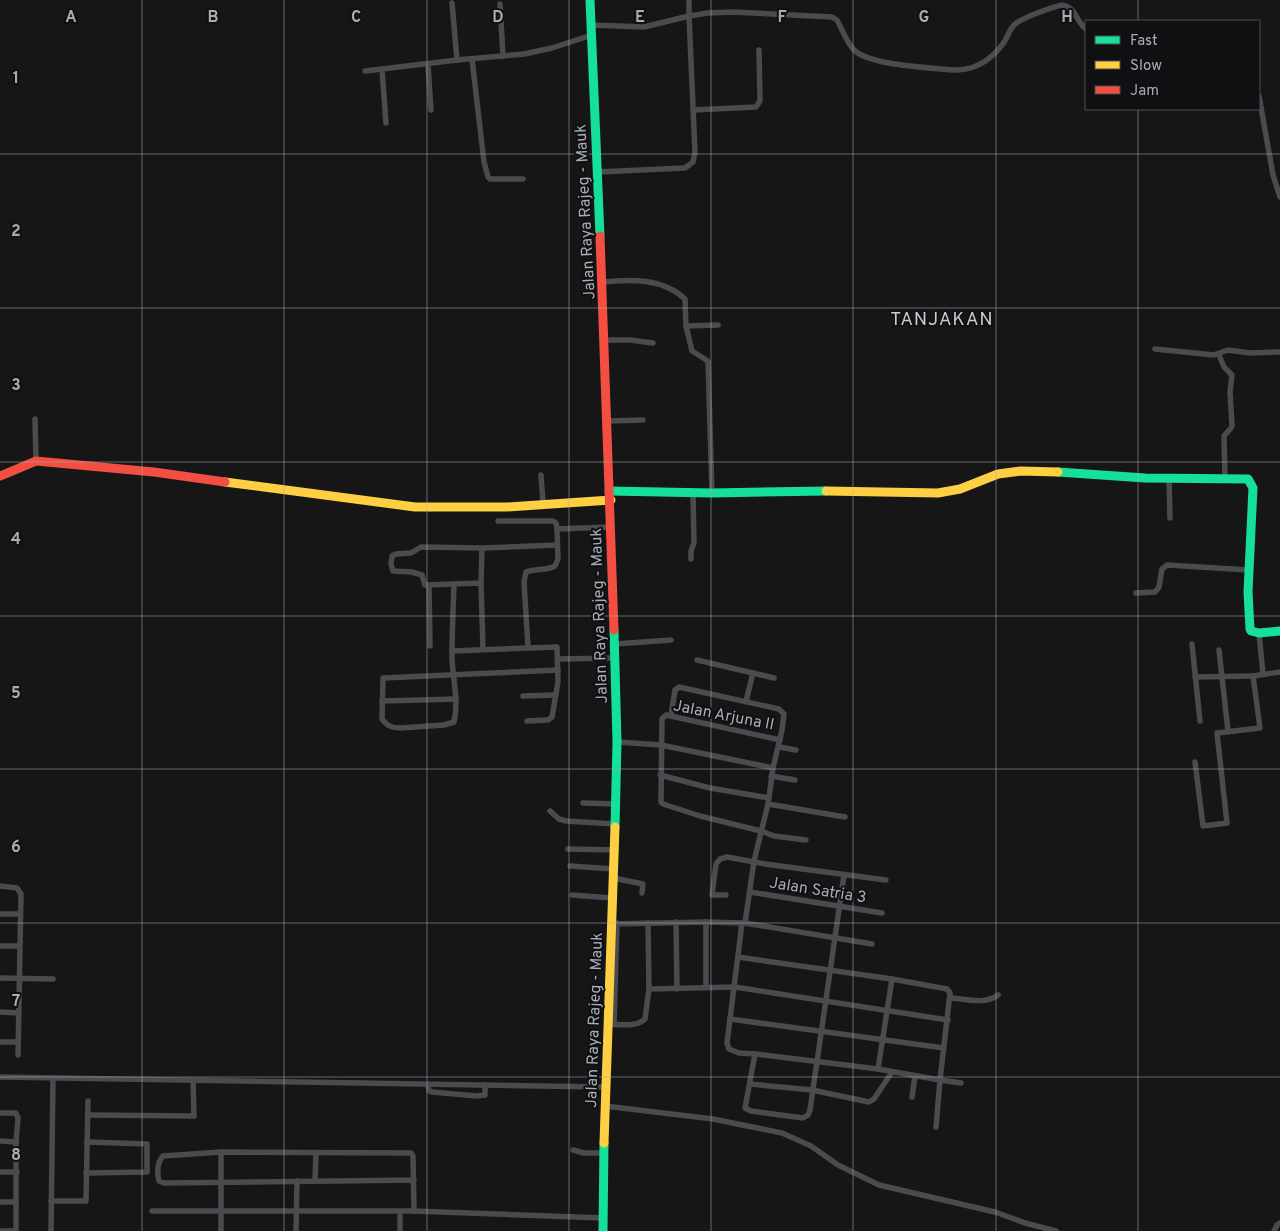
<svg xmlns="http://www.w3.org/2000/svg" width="1280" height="1231" viewBox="0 0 1280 1231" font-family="Overpass,sans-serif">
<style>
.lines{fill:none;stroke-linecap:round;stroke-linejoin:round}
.street{stroke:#4a4b4f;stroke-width:5.5}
.fast{stroke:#16e098;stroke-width:9}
.slow{stroke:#ffcf43;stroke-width:9}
.jam{stroke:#f24e42;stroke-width:9}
.grid{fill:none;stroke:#a7adb6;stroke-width:1;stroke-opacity:0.55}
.labels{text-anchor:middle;stroke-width:4;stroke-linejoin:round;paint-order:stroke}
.street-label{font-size:16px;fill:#a7adb6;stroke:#101012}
.quarter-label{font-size:19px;letter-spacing:1px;fill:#c8cbd2;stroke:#101012}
.grid-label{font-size:16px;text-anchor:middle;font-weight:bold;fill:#a7adb6;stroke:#101012;stroke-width:4;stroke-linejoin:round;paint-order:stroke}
</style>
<rect width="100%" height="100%" fill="#161616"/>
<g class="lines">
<!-- street -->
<g class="street">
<path d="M689 0V16L708 13 733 12 832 17 837 20C842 29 847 43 854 50 868 65 930 68 953 70 973 71 990 61 1002 45 1007 39 1009 30 1014 25 1024 16 1049 9 1061 5 1076 6 1076 22 1086 29"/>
<polyline points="452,3 457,60"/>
<polyline points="500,4 503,56"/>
<polyline points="591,25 644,27 689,16 695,152 693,162 685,168 597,172"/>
<polyline points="472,59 484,162 488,177 490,179 523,179"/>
<polyline points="428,65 431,110"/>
<polyline points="382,69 386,123"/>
<polyline points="365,71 457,60 524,54 552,48 592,35"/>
<polyline points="1259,96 1273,175 1280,197"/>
<polyline points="693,110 756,107 760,101 759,50"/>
<path d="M603 282C630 279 663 278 685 299L686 326 692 351 708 361 712 493"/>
<polyline points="686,326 718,325"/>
<polyline points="605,340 630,340 653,343"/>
<polyline points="1155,349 1214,355 1228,350 1250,353 1280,352"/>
<polyline points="1219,355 1224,367 1232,375 1230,392 1232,426 1231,428 1224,436 1225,478"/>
<polyline points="35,419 36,461"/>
<polyline points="608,421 643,420"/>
<polyline points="541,475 543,503"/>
<polyline points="1169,479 1170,518"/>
<polyline points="498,521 553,521 556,523 557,529"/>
<polyline points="482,548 481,583 425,585 422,575 412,572 393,571 391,564 392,556 396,554 411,553 421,547 482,548 557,545"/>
<polyline points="691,559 691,551 694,543 693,493"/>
<polyline points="481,583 483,649"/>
<path d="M454 584C453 609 452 634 452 659 453 680 459 702 454 722L444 725 401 728C392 728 387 726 382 719L383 678 558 670"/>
<polyline points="429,585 430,646"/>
<polyline points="1136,593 1155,592 1159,587 1162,569 1167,565 1249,570"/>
<polyline points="1259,633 1263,674"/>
<polyline points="615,644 671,640"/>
<polyline points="1192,644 1200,721"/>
<path d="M528 647 524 582 526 572C536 568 546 571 555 566L558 559 557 529 610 527"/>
<polyline points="1219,650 1228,731"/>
<polyline points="452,651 557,647 558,682 552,717 548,720 527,721"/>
<polyline points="558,659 615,658"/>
<polyline points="697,660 774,678"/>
<polyline points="1195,677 1253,676"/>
<polyline points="523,696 556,695"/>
<polyline points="382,701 456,699"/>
<polyline points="746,701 753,673"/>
<polyline points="671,715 675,690 679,687 779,709 784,714 782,730 773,768 768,804 754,861 745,923"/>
<polyline points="780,740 666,715 662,719 661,802 663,804 700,816 761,831 774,836 806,840"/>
<polyline points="617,742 661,745 773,768"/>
<polyline points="779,747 796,750"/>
<polyline points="1195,762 1203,826 1227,823 1217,733 1260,728 1253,676 1280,672"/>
<polyline points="660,775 710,788 769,798"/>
<polyline points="771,776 795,780"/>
<polyline points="583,803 616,804"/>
<polyline points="768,804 845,817"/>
<polyline points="550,811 559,819 566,821 615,824"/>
<polyline points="568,849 615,850"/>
<polyline points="570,866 614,869"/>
<polyline points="613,878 643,884 642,893"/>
<polyline points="0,886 17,888 21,894 18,1055"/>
<polyline points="750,892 882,913"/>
<polyline points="572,895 612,898"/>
<polyline points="726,895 712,895 716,864 720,859 727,857 765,864 886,880"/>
<polyline points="0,914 19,914"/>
<polyline points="676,922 677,989"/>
<polyline points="648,923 649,989"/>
<polyline points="742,923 727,1043 729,1049 739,1053 755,1054 745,1108 751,1111 803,1118 808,1115 810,1110 844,875"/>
<polyline points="611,924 706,922 745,923 872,944"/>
<polyline points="0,946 19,946"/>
<polyline points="738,957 892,979 947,989 950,993 940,1080 878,1069 755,1054"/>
<polyline points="0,978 53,979"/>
<polyline points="706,987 706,922"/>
<path d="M951 998C967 999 985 1005 998 995"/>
<polyline points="0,1012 19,1013"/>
<polyline points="730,1019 944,1048"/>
<path d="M607 1024C618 1024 636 1028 645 1019L649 989 735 987 948 1020"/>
<polyline points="614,1024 617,923"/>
<polyline points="0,1042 18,1042"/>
<polyline points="878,1069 892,979"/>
<polyline points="0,1077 605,1087"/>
<polyline points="750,1084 812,1090 869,1102 874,1099 892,1072"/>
<polyline points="428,1085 429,1091 432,1092 477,1096 485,1095 485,1085"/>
<polyline points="912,1097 915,1076"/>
<polyline points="605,1106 713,1119 782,1133 811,1146 838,1165 879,1185 995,1212 1025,1223 1056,1231"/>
<polyline points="0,1113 16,1113 18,1118 16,1142 16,1231"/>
<polyline points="88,1115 194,1116 193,1080"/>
<polyline points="936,1127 940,1080 961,1083"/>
<polyline points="0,1141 16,1142"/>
<polyline points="573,1150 584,1153 604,1153"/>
<polyline points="0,1172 17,1172"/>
<polyline points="86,1173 147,1172 147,1144 87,1142"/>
<polyline points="315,1181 316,1153"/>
<polyline points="51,1201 86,1201 88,1101"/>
<polyline points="0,1202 16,1202"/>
<polyline points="152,1211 414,1211 603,1218"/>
<path d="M414 1211 413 1156 411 1153 221 1152 163 1156C157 1163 157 1173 159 1181L164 1183 414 1180"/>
<polyline points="400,1212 400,1231"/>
<polyline points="0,1231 16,1231"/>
<polyline points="51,1231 53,1078"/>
<polyline points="221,1231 221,1152"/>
<polyline points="296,1231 297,1181"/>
<polyline points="1274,1231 1277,1225 1280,1223"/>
</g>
<!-- fast -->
<g class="fast">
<polyline points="590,0 600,236"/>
<polyline points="1058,472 1145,478 1248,479 1253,488 1248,592 1250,629 1251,631 1259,633 1280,631"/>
<polyline points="609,491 712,493 826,491"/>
<polyline points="614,630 617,742 615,827"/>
<polyline points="603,1231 604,1143"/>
</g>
<!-- slow -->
<g class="slow">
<polyline points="225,482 415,507 507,507 611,500"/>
<polyline points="826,491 938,493 960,489 998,474 1021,471 1058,472"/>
<polyline points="604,1143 615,827"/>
</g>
<!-- jam -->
<g class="jam">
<polyline points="600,236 614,630"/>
<polyline points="0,476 36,461 154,472 225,482"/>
</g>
</g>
<!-- grid -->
<path class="grid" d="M142 0V1231M284 0V1231M427 0V1231M569 0V1231M711 0V1231M853 0V1231M996 0V1231M1138 0V21M1138 109V1231M0 154H1280M0 308H1280M0 462H1280M0 616H1280M0 769H1280M0 923H1280M0 1077H1280"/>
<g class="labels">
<!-- street labels -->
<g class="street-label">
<text transform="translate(584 212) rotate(-93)" y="6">Jalan Raya Rajeg - Mauk</text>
<text transform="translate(598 616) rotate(-92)" y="6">Jalan Raya Rajeg - Mauk</text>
<text transform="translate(724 714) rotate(11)" y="6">Jalan Arjuna II</text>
<text transform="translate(818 889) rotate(9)" y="6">Jalan Satria 3</text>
<text transform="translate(593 1020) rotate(-88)" y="6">Jalan Raya Rajeg - Mauk</text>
</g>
<!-- quarter labels -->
<g class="quarter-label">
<text x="942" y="325">TANJAKAN</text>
</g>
</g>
<g class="grid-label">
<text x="71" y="22">A</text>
<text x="213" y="22">B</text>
<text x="356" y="22">C</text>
<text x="498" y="22">D</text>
<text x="640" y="22">E</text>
<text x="782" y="22">F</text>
<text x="924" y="22">G</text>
<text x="1067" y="22">H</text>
<text x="16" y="83">1</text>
<text x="16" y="236">2</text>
<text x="16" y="390">3</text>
<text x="16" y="544">4</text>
<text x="16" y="698">5</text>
<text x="16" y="852">6</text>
<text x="16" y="1006">7</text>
<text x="16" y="1160">8</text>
</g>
<!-- legend -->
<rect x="1085" y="20" width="175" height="90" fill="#101012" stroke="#4c4f54"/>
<rect x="1095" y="36" width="25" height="8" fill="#16e098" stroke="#4c4f54"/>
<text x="1130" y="45" font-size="15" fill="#a7adb6">Fast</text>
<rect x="1095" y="61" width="25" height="8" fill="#ffcf43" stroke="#4c4f54"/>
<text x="1130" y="70" font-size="15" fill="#a7adb6">Slow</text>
<rect x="1095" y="86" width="25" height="8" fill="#f24e42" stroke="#4c4f54"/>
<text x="1130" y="95" font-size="15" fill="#a7adb6">Jam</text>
</svg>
